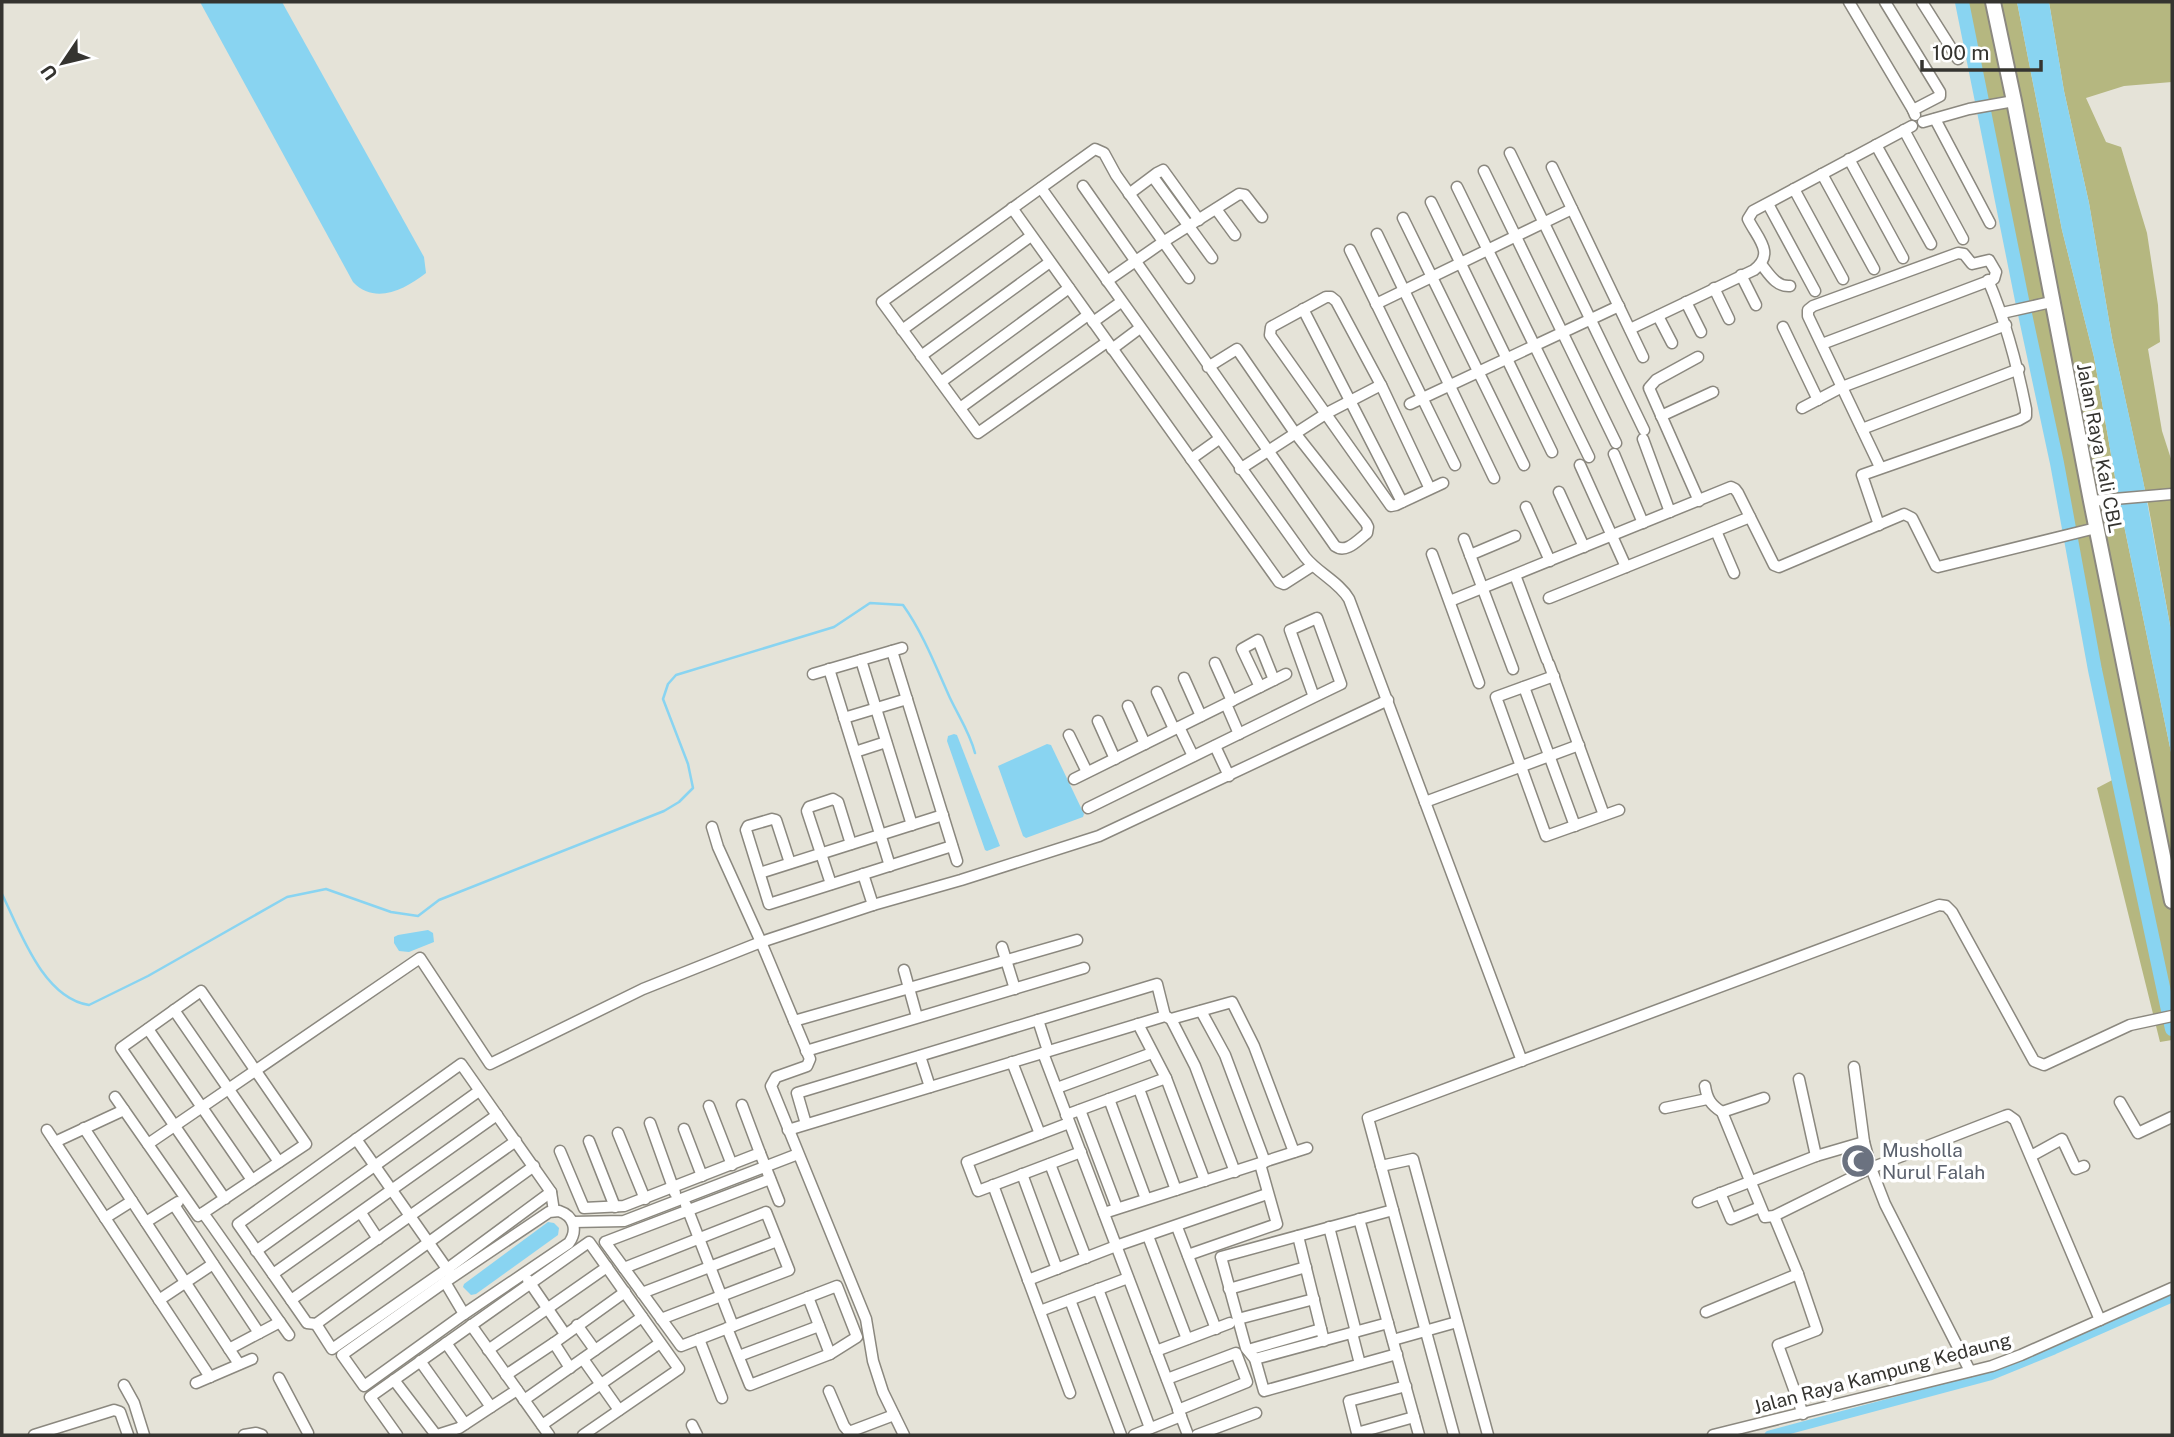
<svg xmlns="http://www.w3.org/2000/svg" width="2174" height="1437" viewBox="0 0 2174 1437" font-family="'Public Sans',sans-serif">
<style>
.green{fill:#b5b780}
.water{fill:#89d4f1}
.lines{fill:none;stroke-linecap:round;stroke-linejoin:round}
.stream{stroke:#89d4f1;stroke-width:2.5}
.canal{stroke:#89d4f1;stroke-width:9}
.river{stroke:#89d4f1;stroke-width:14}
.street-casing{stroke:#8b887f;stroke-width:13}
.secondary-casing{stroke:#8b887f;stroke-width:18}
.street{stroke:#fff;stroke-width:10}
.secondary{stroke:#fff;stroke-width:14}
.labels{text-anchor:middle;stroke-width:7;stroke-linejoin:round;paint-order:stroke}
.street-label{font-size:19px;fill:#353430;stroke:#fff}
.worship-label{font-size:19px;fill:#5b616d;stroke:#fff;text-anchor:start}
</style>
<rect width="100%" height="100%" fill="#e5e3d8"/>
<!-- green -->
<g class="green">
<polygon points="1966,2 2017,2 2062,230 2094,357 2120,506 2172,757 2172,1040 2160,1042 2097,788 2120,776"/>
<polygon points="2049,2 2172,2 2172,82 2124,86 2086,98 2106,142 2121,147 2147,233 2158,305 2160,342 2148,349 2162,431 2172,462 2172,636 2148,504 2112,338 2089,203 2064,91"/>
</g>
<!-- water -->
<g class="water">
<path d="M200 2H282L424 257 426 273C404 290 375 305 353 282Z"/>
<polygon points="2017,2 2049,2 2064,91 2089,203 2112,338 2143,480 2172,636 2172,757 2120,506 2094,357 2062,230"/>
<polygon points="954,734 957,735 1000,846 987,851 985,850 947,741 948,736"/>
<polygon points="1047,744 1051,745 1084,814 1083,817 1026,838 1023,836 998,766"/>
<polygon points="428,930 433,933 434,942 409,952 399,951 394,943 394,937 398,935"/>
<polygon points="548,1222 554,1223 559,1228 558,1235 476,1294 471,1295 463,1287 464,1284"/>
</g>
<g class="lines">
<!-- stream -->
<path class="stream" d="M2 894C20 931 43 998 89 1005L148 976 287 897 326 889 391 912 418 916 439 900 664 811 679 802 693 788 688 764 663 699 668 684 676 675 834 627 870 603 903 605C923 633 936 667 950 698 959 717 970 733 975 753"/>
<!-- canal -->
<polyline class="canal" points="1769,1435 1990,1376 2054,1350 2172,1298"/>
<!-- river -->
<polyline class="river" points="1962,2 2022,300 2057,463 2095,670 2172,1029"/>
<!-- street casing -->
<g class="street-casing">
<g id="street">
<polyline points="1849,2 1913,110 1915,115"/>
<polyline points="1885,2 1940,92 1940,96 1913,110"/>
<polyline points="1922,2 1958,59"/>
<polyline points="1935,119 1990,223"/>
<polyline points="1923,122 1969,109 2014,101"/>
<polyline points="1904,130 1963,239"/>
<polyline points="1876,145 1931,244"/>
<polyline points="1510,153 1644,430"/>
<polyline points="1849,159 1903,258"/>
<polyline points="1552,167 1643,357"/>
<polyline points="1484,171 1616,443"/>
<polyline points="1822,174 1874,269"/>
<polyline points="1153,177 1212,258"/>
<path d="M1083 186 1335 546C1346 554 1358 540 1367 533L1368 527 1366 523 1295 433 1237 349 1208 367"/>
<polyline points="1457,187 1589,457"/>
<path d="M1041 188 1305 557C1318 573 1339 582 1349 599L1522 1061"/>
<polyline points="1794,189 1843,279"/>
<polyline points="1129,194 1157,173 1163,170 1199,220"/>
<polyline points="1431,202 1552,452"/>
<polyline points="1768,204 1815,291"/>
<polyline points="1012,208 1279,582 1284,584 1312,566"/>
<polyline points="1216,209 1235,235"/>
<polyline points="1403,218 1524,465"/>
<polyline points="1377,234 1494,478"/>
<polyline points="1350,250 1455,465"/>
<path d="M1761 264C1769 274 1776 287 1790 286"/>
<polyline points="1741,275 1756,305"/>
<polyline points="1107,281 1163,242 1239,194 1245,195 1262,217"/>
<polyline points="1714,288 1729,319"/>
<polyline points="1686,302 1701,332"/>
<polyline points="1376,304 1572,209"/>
<polyline points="1303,309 1402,502"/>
<polyline points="2002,313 2051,302"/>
<polyline points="1658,316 1672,343"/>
<polyline points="1093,322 1121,302"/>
<polyline points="1783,327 1818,400"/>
<path d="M1630 329 1754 270C1776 253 1757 238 1748 219L1753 211 1912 126"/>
<polyline points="902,330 1031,236"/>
<polyline points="1107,342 978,433 882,302 1095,149 1104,153 1116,175 1189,278"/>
<polyline points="1822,344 1994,279 1996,272 1989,260 1972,264 1964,254 1958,253 1813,306 1808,310 1808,316 1880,467"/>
<polyline points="1112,349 1140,328"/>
<polyline points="921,356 1050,262"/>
<polyline points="1698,357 1656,380 1649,388 1699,501"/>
<polyline points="941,382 1069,288"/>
<polyline points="1410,404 1619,306"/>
<polyline points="960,408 1088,315"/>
<polyline points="1802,408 1842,387 2006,325"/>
<polyline points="1661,416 1713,392"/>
<polyline points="1862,429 2019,369"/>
<polyline points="1643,439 1670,512"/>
<polyline points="1614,454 1643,523"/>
<polyline points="1191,459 1219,439"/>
<polyline points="1580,465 1626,567"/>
<polyline points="1240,469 1327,413 1381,385"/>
<polyline points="1430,489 1381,385 1336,301 1331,297 1326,297 1271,327 1270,335 1391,506 1396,505 1443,483"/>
<polyline points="1559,492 1584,547"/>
<polyline points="2091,501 2172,494"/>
<polyline points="1526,507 1550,561"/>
<path d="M1879 525 1862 475 2019 420 2026 416V409C2017 364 2006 322 1988 280"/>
<polyline points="1716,531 1734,573"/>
<polyline points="1464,539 1513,669"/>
<polyline points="1432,554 1479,683"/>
<polyline points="1470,555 1515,536"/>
<polyline points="1515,575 1547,660"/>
<polyline points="1549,598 1750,517"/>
<polyline points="1450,601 1731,487 1735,489 1738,493 1774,565 1779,567 1904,514 1912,518 1936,566 1938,567 2096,528"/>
<polyline points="892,651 957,861"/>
<polyline points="861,660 912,825"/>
<polyline points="1215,663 1232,701"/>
<polyline points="1549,664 1604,815"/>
<polyline points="829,669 890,866"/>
<polyline points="813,674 902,648"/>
<polyline points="1554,676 1496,697 1546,836 1619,810"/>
<polyline points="1184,678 1201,716"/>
<polyline points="1260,687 1242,649 1258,640 1274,680"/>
<polyline points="1524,687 1575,826"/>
<polyline points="1157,692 1174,729"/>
<polyline points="1226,704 1239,734"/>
<polyline points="1128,706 1145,744"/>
<polyline points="844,718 907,699"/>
<polyline points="1098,721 1115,759"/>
<polyline points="1179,727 1193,756"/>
<polyline points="1069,735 1087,772"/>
<polyline points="1215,746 1229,776"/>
<polyline points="855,752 886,742"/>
<polyline points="1074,779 1286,674"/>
<polyline points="1425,802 1579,745"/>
<polyline points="1088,808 1314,697 1341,684 1317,618 1290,630 1314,697"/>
<polyline points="712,827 718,847 761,942 810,1059 807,1066 776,1077 771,1086 866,1319 873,1361 883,1392 904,1435"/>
<polyline points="790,863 776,820 772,819 748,826 746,830 769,904 952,846"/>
<polyline points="760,873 943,815"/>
<polyline points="863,874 873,905"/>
<polyline points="831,884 807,811 809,807 833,799 838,802 851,844"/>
<polyline points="1002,947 1015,989"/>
<polyline points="904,970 917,1017"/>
<polyline points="174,1010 279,1162"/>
<polyline points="1201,1011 1225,1055 1265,1162"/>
<polyline points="1171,1019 1195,1066 1235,1172"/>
<polyline points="1038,1020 1048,1051"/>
<polyline points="794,1021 1077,940"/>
<polyline points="1138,1024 1166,1078 1205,1181"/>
<polyline points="148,1029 252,1180"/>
<polyline points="806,1051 1084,968"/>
<polyline points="1043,1053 1188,1435"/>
<polyline points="920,1056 930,1087"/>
<polyline points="1012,1062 1040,1134"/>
<polyline points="1854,1067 1864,1142 1871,1168 1885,1204 1970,1371"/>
<polyline points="1799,1079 1816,1156"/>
<path d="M1705 1086C1707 1099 1711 1105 1722 1112L1765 1217 1774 1216 1871 1168 2005 1116 2008 1115 2015 1120 2100 1320"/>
<polyline points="1057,1088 1152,1053"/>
<polyline points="1139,1089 1176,1190"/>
<polyline points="115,1097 198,1216 203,1213 211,1224 289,1335"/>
<polyline points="1109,1099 1146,1199"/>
<polyline points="2120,1102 2138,1133 2172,1117"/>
<polyline points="709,1106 732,1165"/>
<polyline points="1665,1108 1707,1099"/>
<polyline points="1080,1110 1117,1208"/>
<polyline points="1722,1112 1764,1098"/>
<polyline points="1066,1115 1166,1078"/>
<polyline points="650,1123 675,1193"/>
<polyline points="1069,1123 967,1162 978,1191 1081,1152"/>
<polyline points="806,1124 797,1093 1157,984 1165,1016"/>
<polyline points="84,1128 239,1364"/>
<polyline points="684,1129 702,1176"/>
<polyline points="47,1130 210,1377"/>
<polyline points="788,1130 1165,1016 1171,1019 1232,1002 1254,1046 1294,1152"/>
<polyline points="618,1133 645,1199"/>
<polyline points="356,1139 450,1273"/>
<polyline points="516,1141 291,1300 238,1224 461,1064 551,1192 554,1211"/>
<polyline points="589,1141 615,1207"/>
<polyline points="55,1142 124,1110"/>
<polyline points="148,1144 420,958 490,1064 643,989 761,942 873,905 961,880 1099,836 1388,700"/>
<polyline points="560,1151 584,1208 624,1206 760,1153 742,1105"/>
<polyline points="760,1153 779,1201"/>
<polyline points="2031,1156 2062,1139 2076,1169 2084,1166"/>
<polyline points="1050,1164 1086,1258"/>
<polyline points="534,1166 316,1324 332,1349 447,1269 551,1192"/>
<polyline points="1381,1166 1413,1159 1488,1435"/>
<polyline points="1022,1174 1057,1269"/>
<polyline points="993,1185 1070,1393"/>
<polyline points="1720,1193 1731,1219 1760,1207"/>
<polyline points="1698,1202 1816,1156 1864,1142"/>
<polyline points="174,1205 259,1333"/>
<polyline points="686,1205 733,1326"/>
<polyline points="1393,1210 1221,1257 1246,1348 1255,1359 1264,1391 1397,1354"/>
<path d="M559 1211C574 1216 578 1230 569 1243L464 1314 445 1282 549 1212Z"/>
<polyline points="203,1213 306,1144 201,991 121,1048 225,1199"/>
<polyline points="361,1213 378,1239"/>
<polyline points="1104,1213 1307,1148"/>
<polyline points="1774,1216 1798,1274 1817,1330 1778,1345 1803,1414"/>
<polyline points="105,1218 132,1201"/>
<polyline points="1359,1219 1419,1435"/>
<polyline points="146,1222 178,1202"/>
<polyline points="573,1222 624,1221 798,1154"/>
<polyline points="1177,1227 1216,1329"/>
<polyline points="1329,1227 1356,1332"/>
<polyline points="1148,1236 1187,1339"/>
<polyline points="1298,1236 1324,1341"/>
<polyline points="256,1251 479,1091"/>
<polyline points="1188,1255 1277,1224 1260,1164"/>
<polyline points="624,1268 766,1212 789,1270 661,1319"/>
<polyline points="273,1274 497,1115"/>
<polyline points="528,1280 565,1334"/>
<polyline points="1028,1280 1116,1246 1267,1194"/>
<polyline points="445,1282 342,1355 364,1386 464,1314"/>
<polyline points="1098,1289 1150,1428"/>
<polyline points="1229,1289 1306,1267"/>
<polyline points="642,1293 777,1241"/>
<polyline points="808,1297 830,1354"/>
<polyline points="159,1300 213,1264"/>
<polyline points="291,1300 307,1323 316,1324"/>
<polyline points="1070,1300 1121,1435"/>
<polyline points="1040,1311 1128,1278"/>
<polyline points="1706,1312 1798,1274"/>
<polyline points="1238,1319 1314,1299"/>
<polyline points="471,1325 549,1435"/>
<polyline points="577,1325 595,1350"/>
<polyline points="727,1328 750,1385 830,1354 857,1337 837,1286 681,1346 605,1242 770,1179"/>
<polyline points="1352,1333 1360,1364"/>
<polyline points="699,1339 722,1398"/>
<polyline points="1393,1340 1457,1322"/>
<polyline points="446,1343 491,1407"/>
<polyline points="554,1343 625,1292"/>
<polyline points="229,1349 280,1322"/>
<polyline points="488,1350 607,1267"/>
<polyline points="1248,1350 1321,1329"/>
<polyline points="1156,1351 1230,1323"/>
<polyline points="739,1356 819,1326"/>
<polyline points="583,1359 619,1410"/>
<polyline points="1255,1359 1388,1323"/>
<polyline points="420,1361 465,1424"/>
<polyline points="506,1375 554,1343 570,1368"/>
<polyline points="279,1378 308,1433"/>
<polyline points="1167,1379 1236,1353 1247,1382 1178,1410"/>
<polyline points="394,1380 436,1435"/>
<polyline points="196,1383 252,1359"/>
<polyline points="124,1385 134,1403 144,1435"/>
<polyline points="1406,1386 1349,1401 1357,1433 1414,1417"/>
<polyline points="829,1391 844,1426 849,1432 894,1415"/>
<polyline points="524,1400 642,1317"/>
<polyline points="542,1425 660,1343"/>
<polyline points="692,1425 697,1435"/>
<polyline points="34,1435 114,1410 120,1412 128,1435"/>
<polyline points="244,1435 256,1433 262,1435"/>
<polyline points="397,1435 370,1397 589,1242 679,1369 583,1435"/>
<polyline points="437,1435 459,1428 517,1390"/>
<polyline points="1134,1435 1181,1416"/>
<polyline points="1197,1435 1256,1413"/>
<polyline points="1454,1435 1368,1118 1939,905 1946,906 1952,912 2034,1061 2044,1065 2130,1025 2172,1016"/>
<polyline points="1713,1435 1992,1366 2021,1355 2172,1288"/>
</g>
</g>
<!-- secondary casing -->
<g class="secondary-casing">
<polyline id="secondary" points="1993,2 2014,101 2091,501 2172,901"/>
</g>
<!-- street -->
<use href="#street" class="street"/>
<!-- secondary -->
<use href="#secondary" class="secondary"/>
</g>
<!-- icons -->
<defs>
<g id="mosque-disc" transform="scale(1.75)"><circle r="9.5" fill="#6b7280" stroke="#fff"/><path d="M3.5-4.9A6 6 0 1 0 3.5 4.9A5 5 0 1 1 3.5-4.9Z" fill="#fff"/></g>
</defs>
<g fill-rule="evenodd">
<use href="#mosque-disc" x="1858" y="1161"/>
</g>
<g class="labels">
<!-- street labels -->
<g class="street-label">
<text transform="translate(2100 448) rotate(79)" y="7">Jalan Raya Kali CBL</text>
<text transform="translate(1882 1373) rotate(-15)" y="7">Jalan Raya Kampung Kedaung</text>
</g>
<!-- worship labels -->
<g class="worship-label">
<text x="1882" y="1157">Musholla<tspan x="1882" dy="22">Nurul Falah</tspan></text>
</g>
</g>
<!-- border -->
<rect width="2174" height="1437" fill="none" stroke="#353430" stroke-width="7"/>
<!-- north arrow -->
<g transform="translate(63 63) rotate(235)" stroke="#ffffff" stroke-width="5" paint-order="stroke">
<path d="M0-5L12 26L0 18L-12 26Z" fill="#353430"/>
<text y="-10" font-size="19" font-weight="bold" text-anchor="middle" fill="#353430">U</text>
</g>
<!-- scale -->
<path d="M1922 60v10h119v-10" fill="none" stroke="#353430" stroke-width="3.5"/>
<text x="1932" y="60" font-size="21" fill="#353430" stroke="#ffffff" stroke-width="5" paint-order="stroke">100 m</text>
</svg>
